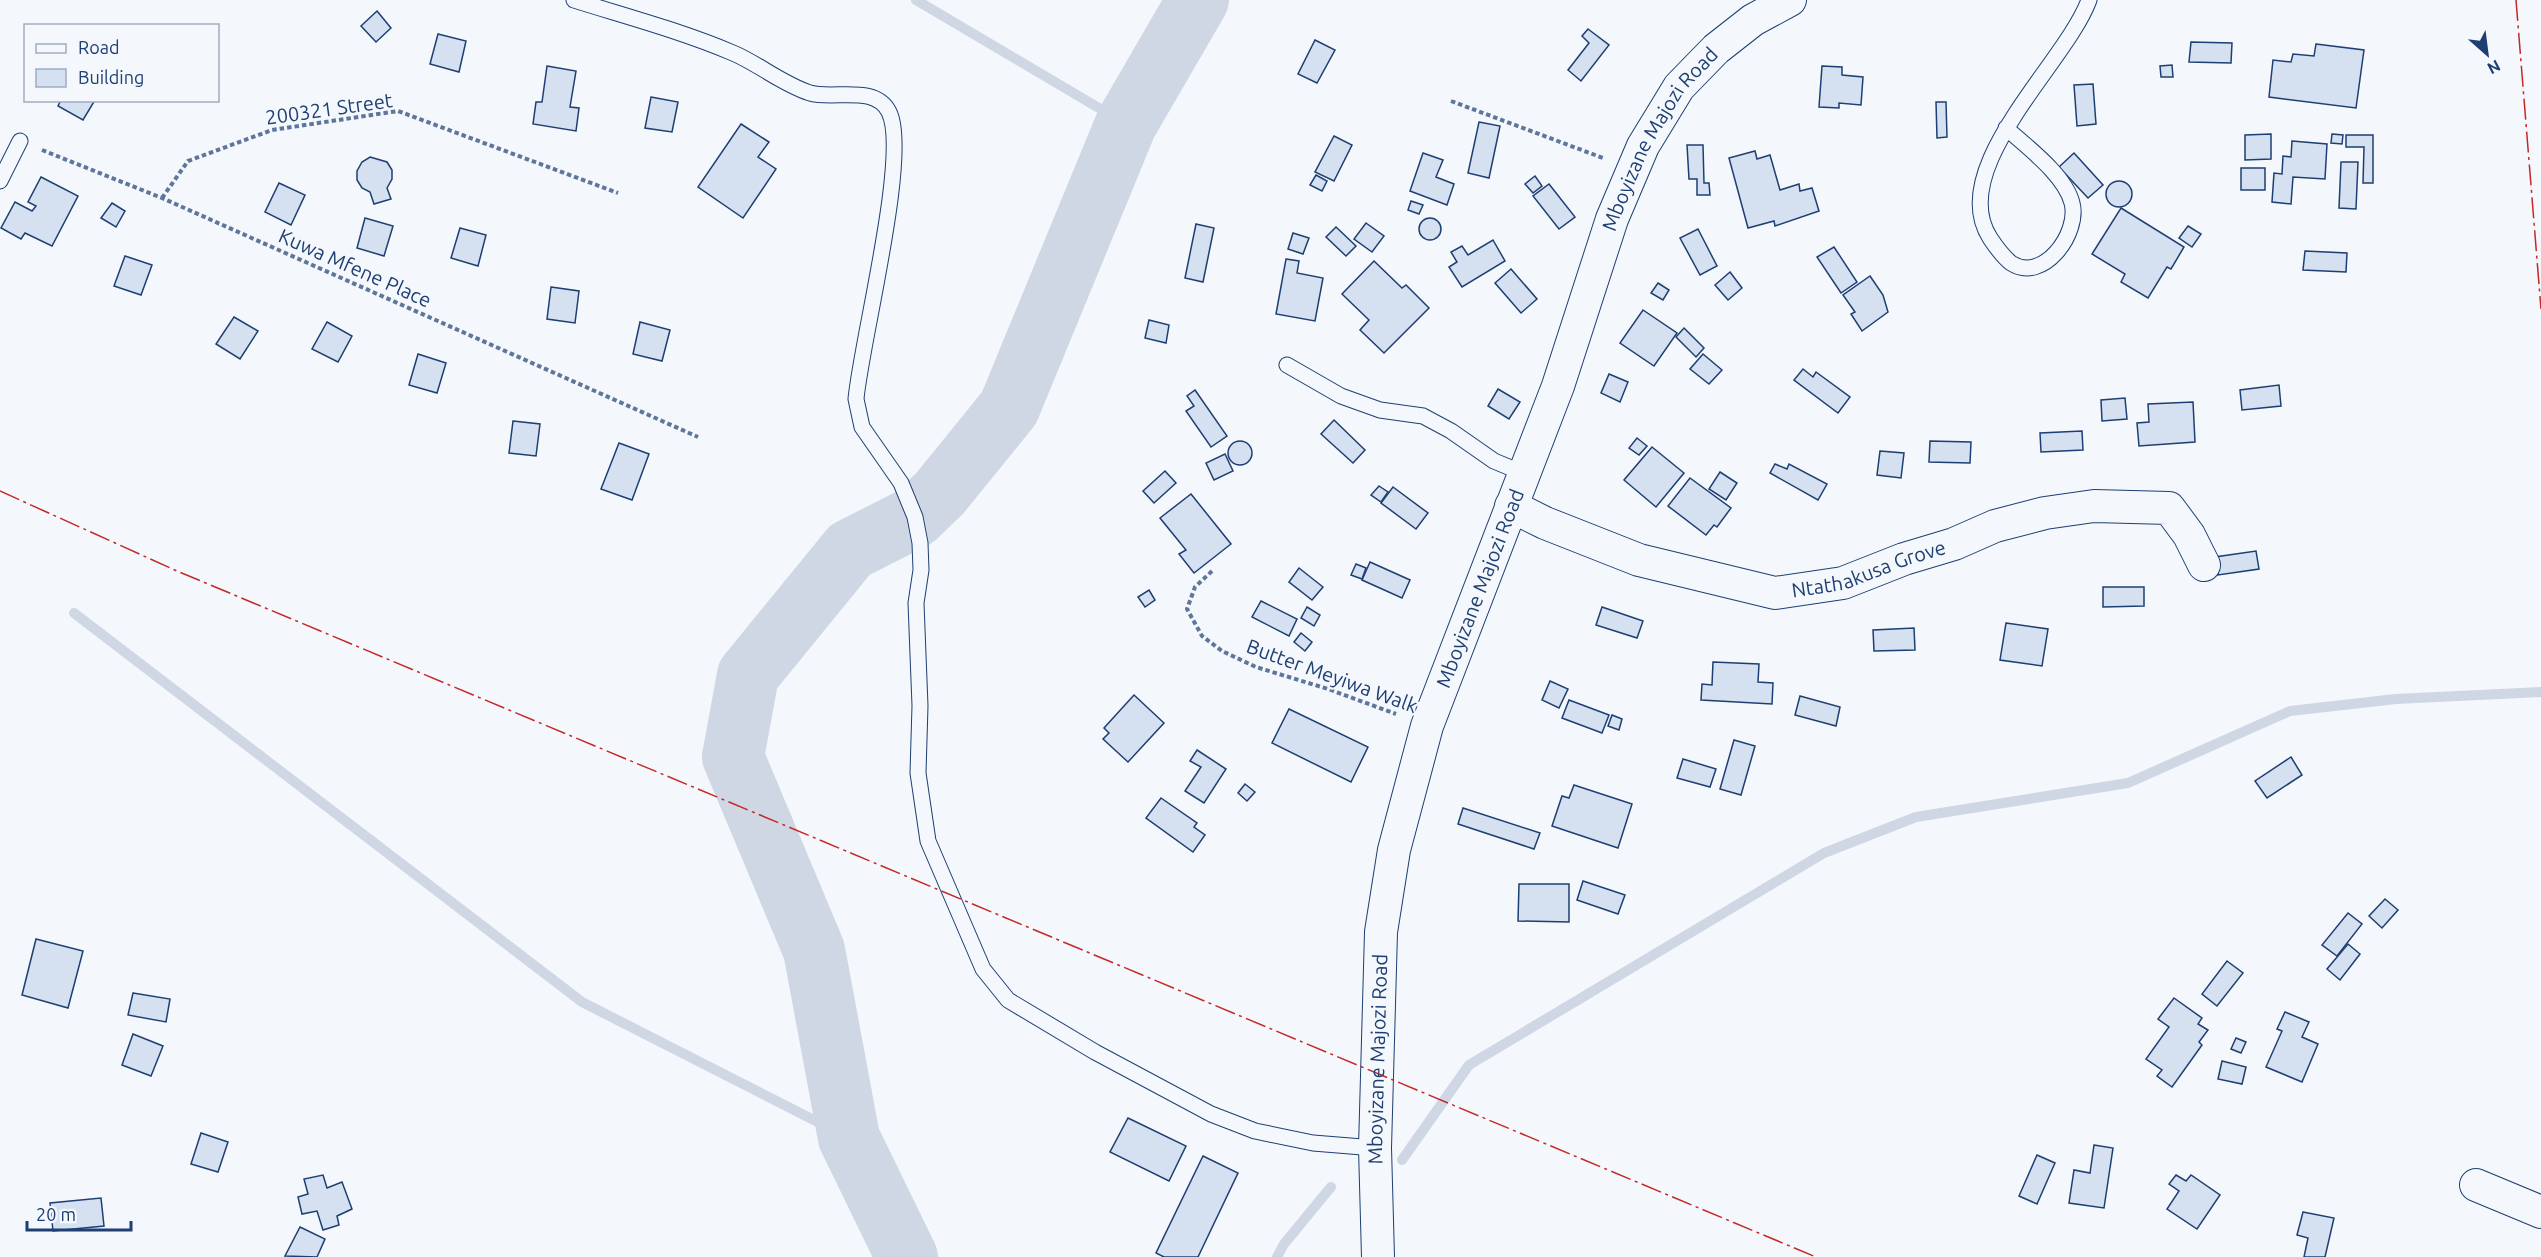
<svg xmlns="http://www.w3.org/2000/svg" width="2541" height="1257" viewBox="0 0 2541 1257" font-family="Ubuntu,sans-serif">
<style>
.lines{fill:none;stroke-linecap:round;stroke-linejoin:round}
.stream{stroke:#cfd7e4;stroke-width:10}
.river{stroke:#cfd7e4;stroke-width:62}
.building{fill:#d5e0f0;stroke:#1d3f73;stroke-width:1.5}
.service-casing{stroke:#1d3f73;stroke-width:17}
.minor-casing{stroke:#1d3f73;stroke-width:34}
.path{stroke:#5e769c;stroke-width:4;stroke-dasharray:4.5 3;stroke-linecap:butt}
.service{stroke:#f4f7fb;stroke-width:15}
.minor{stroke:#f4f7fb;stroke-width:32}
.power{stroke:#c62828;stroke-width:1.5;stroke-dasharray:21 4.5 3 4.5;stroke-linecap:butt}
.labels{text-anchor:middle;stroke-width:4.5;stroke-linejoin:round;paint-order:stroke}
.street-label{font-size:20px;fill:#1d3f73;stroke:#f4f7fb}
</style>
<rect width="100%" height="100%" fill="#f4f7fb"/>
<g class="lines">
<!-- stream -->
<g class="stream">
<polyline points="916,0 1126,124"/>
<polyline points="74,613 582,1002 849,1138"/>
<polyline points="1402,1160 1469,1065 1824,853 1916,817 2128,783 2290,711 2396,699 2541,692"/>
<polyline points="1277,1257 1284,1244 1331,1187"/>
</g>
<!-- river -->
<polyline class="river" points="907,1257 849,1138 814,950 733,757 748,675 850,550 915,517 940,493 1009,408 1126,124 1198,0"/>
</g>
<!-- building -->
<g class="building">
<polygon points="377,11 391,28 376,42 361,26"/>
<polygon points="1588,29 1609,45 1581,81 1568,70 1589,43 1582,36"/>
<polygon points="438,34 466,41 459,72 430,64"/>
<polygon points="1315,40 1335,50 1317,83 1298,74"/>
<polygon points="2191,42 2232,43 2231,63 2189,62"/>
<polygon points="2316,44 2364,50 2356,108 2269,97 2273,60 2291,62 2293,54 2314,56"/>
<polygon points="2172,65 2173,77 2161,77 2160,66"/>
<polygon points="547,66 576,71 570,107 579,108 576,131 533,124 536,102 542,102"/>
<polygon points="1822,66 1842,67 1842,75 1863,77 1861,105 1839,103 1839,108 1819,107"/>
<polygon points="2093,84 2096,124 2077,126 2074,85"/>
<polygon points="651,97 678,102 672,132 645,128"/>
<polygon points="61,100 95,100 83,120 58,106"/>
<polygon points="1936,102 1946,102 1947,137 1937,138"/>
<polygon points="1479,122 1500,126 1489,178 1468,173"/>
<polygon points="741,124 769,142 758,157 776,169 743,218 698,187"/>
<polygon points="2271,134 2271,159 2245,160 2245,135"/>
<polygon points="2332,134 2343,135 2342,144 2331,143"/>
<polygon points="2346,135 2373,135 2373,183 2363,183 2364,147 2346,147"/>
<polygon points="1334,136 1352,145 1334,181 1315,172"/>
<polygon points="2292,141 2327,144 2325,179 2293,177 2291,204 2272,202 2274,173 2282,174 2283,156 2291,157"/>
<polygon points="1687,145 1703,145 1704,183 1709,183 1710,195 1697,195 1697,179 1689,179"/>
<polygon points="1755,151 1757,159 1770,155 1780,190 1799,184 1800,191 1812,188 1819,211 1775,226 1774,221 1748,228 1729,158"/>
<polygon points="1423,153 1443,160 1436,177 1454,184 1447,205 1410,191"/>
<polygon points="2074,153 2103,185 2088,198 2059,167"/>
<polygon points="370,157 387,162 392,170 392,179 387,188 391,199 374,204 370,192 362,188 357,180 357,171 362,162"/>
<polygon points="2341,162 2358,162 2356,209 2339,208"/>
<rect x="2241" y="168" width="24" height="22"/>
<polygon points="1316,175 1327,181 1322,191 1310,185"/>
<polygon points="1535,176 1542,186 1533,193 1525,184"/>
<polygon points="41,177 78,196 52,246 25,233 21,239 1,228 15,202 32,211 36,206 28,202"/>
<circle cx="2119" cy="194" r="13"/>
<polygon points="279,183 305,195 291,225 265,212"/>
<polygon points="1549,184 1575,217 1559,229 1533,196"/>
<polygon points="1411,201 1423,205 1419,214 1408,210"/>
<polygon points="112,203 125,211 116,227 101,218"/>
<polygon points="2121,208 2184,247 2171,269 2167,267 2148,298 2121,282 2125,274 2092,254"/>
<circle cx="1430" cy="229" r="11"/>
<polygon points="365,218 393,226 384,256 357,248"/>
<polygon points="1366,223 1384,236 1372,252 1354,239"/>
<polygon points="1196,224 1214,228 1203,282 1185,278"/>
<polygon points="2188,226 2201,234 2192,247 2179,238"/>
<polygon points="1336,227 1356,246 1346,256 1326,237"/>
<polygon points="460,228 486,235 478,266 451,258"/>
<polygon points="1698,229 1717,266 1700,275 1680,238"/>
<polygon points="1293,233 1309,238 1303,254 1288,249"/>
<polygon points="1493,240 1505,261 1462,287 1449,267 1457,262 1451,252 1462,246 1468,255"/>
<polygon points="1834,247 1857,282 1841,293 1817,257"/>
<polygon points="2305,251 2347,253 2346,272 2303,270"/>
<polygon points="125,256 152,265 141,295 114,286"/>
<polygon points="1286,259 1299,261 1297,273 1323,278 1315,321 1276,314"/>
<polygon points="1374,261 1402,288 1406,285 1429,308 1384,353 1360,330 1369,320 1342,294"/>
<polygon points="1511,269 1537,299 1521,313 1495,283"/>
<polygon points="1730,272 1742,288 1728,300 1715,285"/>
<polygon points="1870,276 1883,295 1888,312 1862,331 1851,314 1855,312 1843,295"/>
<polygon points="1658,283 1669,290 1663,300 1651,293"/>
<polygon points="551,287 579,291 575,323 547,319"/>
<polygon points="1643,310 1677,333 1654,366 1620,343"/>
<polygon points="234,317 258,331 240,359 216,344"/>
<polygon points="1149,320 1169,325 1166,343 1145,338"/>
<polygon points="327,322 352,336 338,362 312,349"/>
<polygon points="640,322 670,330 662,361 633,354"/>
<polygon points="1684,328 1704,348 1696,357 1676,337"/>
<polygon points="418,354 446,363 437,393 409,385"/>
<polygon points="1703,354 1722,370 1709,384 1690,369"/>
<polygon points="1803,369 1813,377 1816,372 1850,397 1838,413 1794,380"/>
<polygon points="1609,374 1628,382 1620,402 1601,393"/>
<polygon points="2279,385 2281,406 2242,410 2240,390"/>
<polygon points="1498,389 1520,402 1509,419 1488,406"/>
<polygon points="1195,390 1227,436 1211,447 1186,411 1194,406 1187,396"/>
<polygon points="2125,398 2127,419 2102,421 2101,400"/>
<polygon points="2193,402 2195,442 2139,446 2137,423 2149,422 2148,404"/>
<polygon points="1334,420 1365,450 1353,463 1321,434"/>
<polygon points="513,421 540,424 536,456 509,453"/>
<polygon points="2082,431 2083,450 2041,452 2040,433"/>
<polygon points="1637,438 1647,446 1639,455 1629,448"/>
<polygon points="1930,441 1971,442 1970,463 1929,462"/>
<circle cx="1240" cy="453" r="12"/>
<polygon points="619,443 649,454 632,500 601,489"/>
<polygon points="1652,447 1684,473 1656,507 1624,480"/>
<polygon points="1880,451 1904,453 1901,478 1877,475"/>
<polygon points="1225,454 1233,471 1214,480 1206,463"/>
<polygon points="1775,464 1787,469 1789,464 1827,484 1818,500 1770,473"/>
<polygon points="1165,471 1176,483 1154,503 1143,491"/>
<polygon points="1720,472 1737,483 1726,500 1709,489"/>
<polygon points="1690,478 1731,508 1717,527 1714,525 1706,535 1668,506"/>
<polygon points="1379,486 1388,492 1381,502 1371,495"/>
<polygon points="1393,487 1428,513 1416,529 1381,503"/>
<polygon points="1191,494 1231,544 1194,573 1179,554 1186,550 1160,518"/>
<polygon points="2256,551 2259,569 2218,575 2215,557"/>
<polygon points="1370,562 1410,580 1402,598 1362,580"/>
<polygon points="1356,564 1366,568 1362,579 1351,575"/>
<polygon points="1299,568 1323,587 1312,600 1289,582"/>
<polygon points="2103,587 2144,587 2144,606 2103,607"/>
<polygon points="1149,590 1155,600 1145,607 1138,597"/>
<polygon points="1261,601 1297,619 1289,636 1252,617"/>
<polygon points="1307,607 1320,615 1314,626 1301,618"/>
<polygon points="1602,607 1643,621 1637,638 1596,625"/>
<polygon points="2006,623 2048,629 2042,666 2000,660"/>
<polygon points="1914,628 1915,650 1874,651 1873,630"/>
<polygon points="1301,633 1312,642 1305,651 1294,642"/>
<polygon points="1713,662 1759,664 1758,682 1773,683 1772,704 1701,700 1702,684 1712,685"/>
<polygon points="1550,681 1568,689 1559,708 1542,700"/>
<polygon points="1134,695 1164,723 1128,762 1103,739 1109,733 1104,728"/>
<polygon points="1800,696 1840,707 1836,726 1795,715"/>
<polygon points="1569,700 1609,715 1602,733 1562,718"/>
<polygon points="1289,709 1368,747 1351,782 1272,743"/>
<polygon points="1612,715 1622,719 1619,730 1608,726"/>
<polygon points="1734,740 1755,746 1741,795 1720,789"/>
<polygon points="1197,750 1226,769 1204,803 1185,791 1201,767 1190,761"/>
<polygon points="2291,757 2302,775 2267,798 2255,781"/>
<polygon points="1683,759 1716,769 1710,787 1677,778"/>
<polygon points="1245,784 1255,792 1247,801 1238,793"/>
<polygon points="1574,785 1632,804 1618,848 1552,826 1562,796 1569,798"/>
<polygon points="1161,798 1197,823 1194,827 1205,835 1193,852 1146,818"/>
<polygon points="1463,808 1540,833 1534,849 1458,824"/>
<polygon points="1583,881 1625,895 1618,914 1577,900"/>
<polygon points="1519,884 1569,884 1569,922 1518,921"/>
<polygon points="2385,899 2398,910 2382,928 2369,916"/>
<polygon points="2348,913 2362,924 2337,956 2322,945"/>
<polygon points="36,939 83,951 68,1008 22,995"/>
<polygon points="2348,944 2360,954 2340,980 2327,969"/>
<polygon points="2227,961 2243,973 2217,1006 2202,994"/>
<polygon points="133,993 170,999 166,1022 128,1015"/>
<polygon points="2174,998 2202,1018 2198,1024 2208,1030 2199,1042 2202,1045 2172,1087 2157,1076 2162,1070 2146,1059 2169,1027 2158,1019"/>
<polygon points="2285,1012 2309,1022 2302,1037 2318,1044 2302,1082 2266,1067 2282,1031 2277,1029"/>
<polygon points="133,1034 163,1046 151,1076 122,1065"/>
<polygon points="2236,1038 2246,1042 2241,1053 2231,1049"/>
<polygon points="2222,1061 2246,1067 2242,1084 2218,1079"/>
<polygon points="1128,1118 1186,1146 1169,1181 1110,1152"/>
<polygon points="201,1133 228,1142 218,1172 191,1164"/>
<polygon points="2094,1145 2113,1148 2104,1208 2069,1203 2074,1170 2090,1173"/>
<polygon points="2037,1155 2055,1163 2037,1204 2019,1196"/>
<polygon points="1203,1156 1238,1173 1198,1257 1164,1257 1156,1253"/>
<polygon points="323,1175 327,1188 342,1182 352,1209 337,1216 339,1225 323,1230 317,1211 302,1214 298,1197 308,1194 304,1179"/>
<polygon points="2176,1175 2186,1181 2191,1175 2220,1195 2197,1229 2167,1209 2179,1191 2169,1184"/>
<polygon points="101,1198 104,1226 53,1231 50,1203"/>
<polygon points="2303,1212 2334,1218 2325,1257 2304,1257 2308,1238 2297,1235"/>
<polygon points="300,1227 325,1239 317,1257 285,1256"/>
</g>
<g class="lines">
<!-- service casing -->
<g class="service-casing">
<g id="service">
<path d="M574 0C628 17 681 31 733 53 759 64 782 84 810 93 834 100 875 84 889 112 910 154 861 342 856 399L862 427 901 483 915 517 920 543 921 570 916 603 920 706 918 773 928 841 983 969 1008 1000 1095 1052 1211 1114 1255 1131 1313 1143 1375 1148"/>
<path d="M2006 128C2027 147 2065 175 2072 203 2080 233 2043 284 2011 263 2002 256 1996 247 1990 238 1945 168 2066 63 2089 0"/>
<polyline points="0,181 20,141"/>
<polyline points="1287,365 1341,396 1380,410 1423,416 1451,431 1494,461 1523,473"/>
</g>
</g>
<!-- minor casing -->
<g class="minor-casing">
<g id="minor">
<path id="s1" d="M1511 506 1545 523 1639 560 1775 593 1843 583 1904 559 1954 544 1995 526 2045 513 2094 506 2169 508 2189 535 2204 565"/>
<polyline points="2476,1185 2541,1212"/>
<path id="s2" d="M1378 1257 1375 1148 1381 932 1394 850 1427 726 1558 386 1612 219 1643 146 1679 87 1716 49 1753 20 1790 0"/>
</g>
</g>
<!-- path -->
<g class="path">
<polyline points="1451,101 1603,158"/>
<polyline points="42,150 162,198 698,437"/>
<polyline points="162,198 188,161 272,130 398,111 618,193"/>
<polyline points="1212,571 1195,587 1187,609 1202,636 1222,651 1256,667 1328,689 1396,714"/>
</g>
<!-- service -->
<use href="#service" class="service"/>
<!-- minor -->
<use href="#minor" class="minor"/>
<!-- power -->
<g class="power">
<polyline points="2516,0 2541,309"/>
<polyline points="0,491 177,571 1816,1257"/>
</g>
</g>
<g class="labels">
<!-- street labels -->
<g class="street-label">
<text transform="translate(329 109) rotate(-8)" y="7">200321 Street</text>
<text dy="7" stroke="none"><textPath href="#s2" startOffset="1170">Mboyizane Majozi Road</textPath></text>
<text transform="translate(355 268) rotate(24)" y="7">Kuwa Mfene Place</text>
<text dy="7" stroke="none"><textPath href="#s1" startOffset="376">Ntathakusa Grove</textPath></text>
<text dy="7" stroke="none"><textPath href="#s2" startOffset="684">Mboyizane Majozi Road</textPath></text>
<text transform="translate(1332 676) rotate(20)" y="7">Butter Meyiwa Walk</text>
<text dy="7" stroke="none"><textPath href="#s2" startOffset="198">Mboyizane Majozi Road</textPath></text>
</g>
</g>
<!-- legend -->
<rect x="24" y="24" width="195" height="78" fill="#f4f7fb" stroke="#9eadc5" stroke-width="1.5"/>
<rect x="36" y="44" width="30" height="9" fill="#f4f7fb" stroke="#9eadc5" stroke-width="1.5"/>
<text x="78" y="54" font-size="18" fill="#1d3f73">Road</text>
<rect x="36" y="69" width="30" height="18" fill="#d5e0f0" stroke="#9eadc5" stroke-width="1.5"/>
<text x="78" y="84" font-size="18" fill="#1d3f73">Building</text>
<!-- north arrow -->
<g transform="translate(2487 54) rotate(152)" stroke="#f4f7fb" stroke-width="4.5" paint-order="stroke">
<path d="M0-4.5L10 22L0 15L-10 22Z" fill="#1d3f73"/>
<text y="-9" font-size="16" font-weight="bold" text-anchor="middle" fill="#1d3f73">N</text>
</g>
<!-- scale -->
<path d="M27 1221v9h104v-9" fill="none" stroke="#1d3f73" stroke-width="3"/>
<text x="36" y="1221" font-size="18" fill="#1d3f73" stroke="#f4f7fb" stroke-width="4.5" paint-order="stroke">20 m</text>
</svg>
